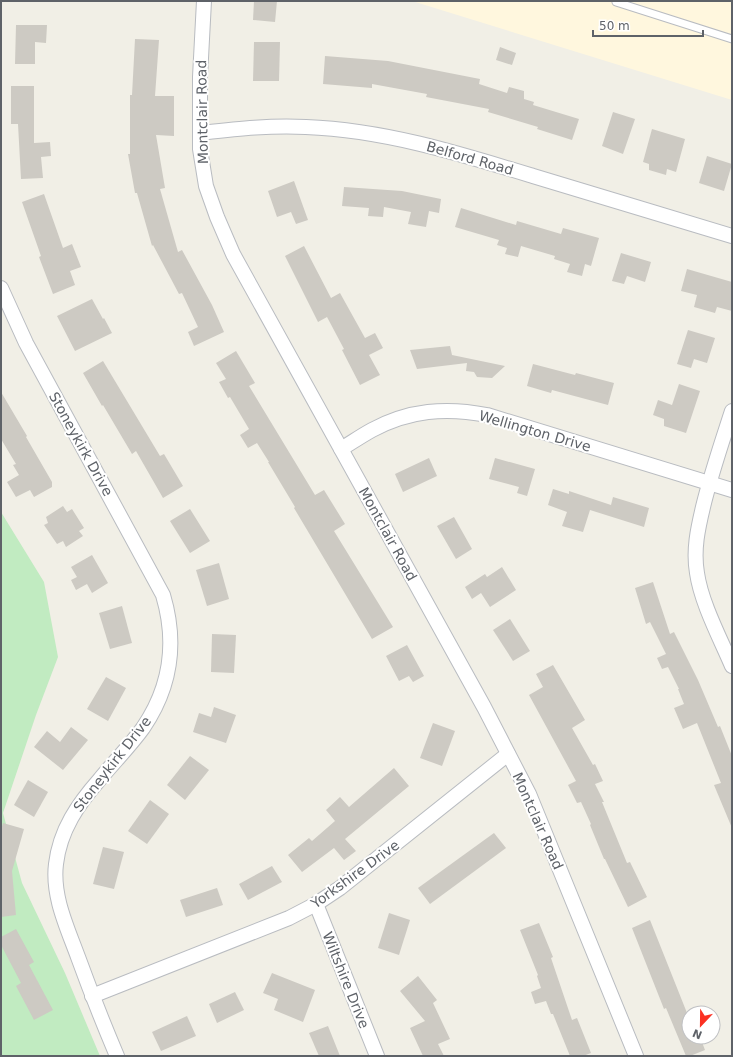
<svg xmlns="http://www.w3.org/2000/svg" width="733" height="1057" viewBox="0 0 733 1057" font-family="'DejaVu Sans',sans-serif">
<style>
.commercial{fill:#fff7de}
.green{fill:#c1ebc1}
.building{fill:#cdcac3}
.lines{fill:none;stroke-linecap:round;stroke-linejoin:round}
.service-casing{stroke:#b9bcc1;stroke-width:9}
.minor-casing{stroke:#b9bcc1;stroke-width:16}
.service{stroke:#fff;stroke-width:7}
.minor{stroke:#fff;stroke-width:14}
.labels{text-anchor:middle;stroke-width:4;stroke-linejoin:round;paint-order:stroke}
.street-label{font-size:14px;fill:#5e6268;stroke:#fff}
</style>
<rect width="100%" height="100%" fill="#f1efe6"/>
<!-- commercial -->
<polygon class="commercial" points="412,1 732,1 732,100"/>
<!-- green -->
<polygon class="green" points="1,512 44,582 58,657 36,715 3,813 22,883 65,973 100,1056 1,1056"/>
<!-- building -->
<g class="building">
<polygon points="254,1 277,1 275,22 253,20"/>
<polygon points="16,25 47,25 46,43 35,42 35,64 15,64"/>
<polygon points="135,39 159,40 155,96 174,96 174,136 156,135 165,188 160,189 178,252 182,250 212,305 224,332 194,346 188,332 198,327 182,293 179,294 153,245 152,246 137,193 135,193 128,154 130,154 130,95 132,95"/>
<polygon points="254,42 280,42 279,81 253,81"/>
<polygon points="500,47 516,53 512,65 496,60"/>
<polygon points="325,56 388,61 480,79 479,84 507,93 509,87 524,91 524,99 534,102 533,105 579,119 572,140 537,129 538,127 488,112 489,109 426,97 427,94 372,84 372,88 323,84"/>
<polygon points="11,86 34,86 34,143 50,142 51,156 41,157 43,178 21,179 18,124 11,124"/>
<polygon points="613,112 635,119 623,154 602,146"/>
<polygon points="652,129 685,139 676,172 667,169 666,175 649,170 649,164 643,162"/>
<polygon points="707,156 732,164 724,191 699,183"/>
<polygon points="294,181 308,220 296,224 291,212 277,217 268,191"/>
<polygon points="344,187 402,191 441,199 439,213 429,211 426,227 408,224 411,212 384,207 383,217 368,216 369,208 342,206"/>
<polygon points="44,194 63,248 72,244 81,267 70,271 75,285 53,294 39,257 41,256 22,202"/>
<polygon points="461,208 516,225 517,221 561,234 563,228 599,238 591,266 585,264 582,276 567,272 570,264 554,259 555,256 521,246 518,257 505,254 507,248 497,245 499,240 455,227"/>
<polygon points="304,246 331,298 340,293 365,338 375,333 383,348 369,355 380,375 360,385 342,350 344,349 327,317 318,322 285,256"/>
<polygon points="621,253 651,262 645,282 627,276 624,284 612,281"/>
<polygon points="687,269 732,282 732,311 717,307 715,313 694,307 697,295 681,291"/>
<polygon points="92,299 103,319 104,318 112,333 75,351 57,316"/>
<polygon points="688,330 715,338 707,363 694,359 691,368 677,364"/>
<polygon points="450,346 452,355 505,366 492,378 477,377 474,372 466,371 467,363 417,369 410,350"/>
<polygon points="236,351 255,383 249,386 315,495 324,490 345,524 334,531 393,627 372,639 294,508 295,507 268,462 269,462 257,443 248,448 240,435 249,429 230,397 228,398 219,382 226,379 216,363"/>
<polygon points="103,361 160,456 164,454 183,486 163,498 136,451 132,454 103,405 102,406 83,373"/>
<polygon points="533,364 575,375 576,373 614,383 608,405 552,390 551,393 527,386"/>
<polygon points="679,384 700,391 686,433 664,426 664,419 653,415 658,400 672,405"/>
<polygon points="1,392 27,436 26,437 52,482 52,487 34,497 30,490 16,497 7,482 19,475 13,465 16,464 1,439"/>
<polygon points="429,458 437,476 403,492 395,474"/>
<polygon points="495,458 535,469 527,496 517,493 519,487 489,479"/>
<polygon points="553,489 569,494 569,491 611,505 613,497 649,508 644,527 590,510 583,532 562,526 567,512 548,505"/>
<polygon points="63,506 67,512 72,509 84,528 79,531 83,536 66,547 63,541 57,544 44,525 48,523 46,517"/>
<polygon points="190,509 210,541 190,553 170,521"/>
<polygon points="454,517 472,549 456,559 437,526"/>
<polygon points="92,555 108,583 92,593 87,584 76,590 71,580 77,577 71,567"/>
<polygon points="219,563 229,599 207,606 196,570"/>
<polygon points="502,567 516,590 490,607 481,593 472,599 465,587 485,574 487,577"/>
<polygon points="653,582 670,634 674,632 698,680 718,727 720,726 732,756 732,828 714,785 721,783 697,723 683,729 674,708 684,704 678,689 679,689 668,667 662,669 657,658 666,654 650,622 646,624 635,588"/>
<polygon points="122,606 132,643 110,649 99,613"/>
<polygon points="510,619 530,651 513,661 493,630"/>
<polygon points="212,634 236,635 234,673 211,672"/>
<polygon points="407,645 424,676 413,682 409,676 399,681 386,656"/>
<polygon points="553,665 585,720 572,728 593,765 595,764 603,781 595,784 604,802 602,802 627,863 630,862 647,897 628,907 605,859 604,859 590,825 591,824 581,802 577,803 568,785 576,781 529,695 543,687 536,674"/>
<polygon points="106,677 126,688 108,721 87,709"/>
<polygon points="214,707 236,715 226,743 193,732 199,713 211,717"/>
<polygon points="433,723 455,731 442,766 420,758"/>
<polygon points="71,727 88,740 63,770 34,747 47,731 60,742"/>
<polygon points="190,756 209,770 185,800 167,785"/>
<polygon points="394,768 409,786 345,839 356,851 344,860 334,848 302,872 288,855 309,838 312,841 335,821 326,810 340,797 349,807"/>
<polygon points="28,780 48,792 34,817 14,805"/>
<polygon points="150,800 169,814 147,844 128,831"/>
<polygon points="3,823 24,829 12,871 16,915 1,917 1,830"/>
<polygon points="494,833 506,848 430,904 418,888"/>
<polygon points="103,847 124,852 114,889 93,884"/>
<polygon points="272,866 282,882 248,900 239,884"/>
<polygon points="217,888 223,905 186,917 180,900"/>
<polygon points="389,913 410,920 399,955 378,948"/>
<polygon points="650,920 689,1018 689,1037 700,1037 705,1050 690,1056 686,1056 666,1008 664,1009 632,928"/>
<polygon points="539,923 553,957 551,958 572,1020 577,1018 591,1053 583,1056 570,1056 553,1014 551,1014 546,1001 535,1004 531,992 541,988 537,976 538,975 520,930"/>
<polygon points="16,929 34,962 29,965 53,1010 34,1020 16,986 21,983 1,945 1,937"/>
<polygon points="272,973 315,990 303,1022 274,1010 278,999 263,993"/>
<polygon points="418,976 437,1000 433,1003 450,1039 438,1044 444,1056 423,1056 410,1028 425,1021 400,991"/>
<polygon points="235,992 244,1010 217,1023 209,1004"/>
<polygon points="187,1016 196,1036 161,1051 152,1032"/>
<polygon points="328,1026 340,1056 319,1056 309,1033"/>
</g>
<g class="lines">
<!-- service casing -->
<g class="service-casing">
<polyline id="service" points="616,2 732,39"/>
</g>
<!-- minor casing -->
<g class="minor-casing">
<g id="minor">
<polyline points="204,1 200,77 200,149 206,186 217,217 233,254 484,707 529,794 636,1056"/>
<path d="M200 133C236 129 270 125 306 127 384 130 458 153 533 176 599 196 666 216 732 236"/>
<path d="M1 288 26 343 163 595C177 642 171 687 143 728 130 746 114 762 100 779 78 804 60 830 56 864 52 896 67 927 78 957 90 990 103 1023 117 1056"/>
<path d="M732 411C722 442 711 474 703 507 698 528 693 550 697 573 701 602 720 638 732 666"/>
<path d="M341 449C351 443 361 436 372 430 409 410 446 407 487 415L732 490"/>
<polyline points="316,904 377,1056"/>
<polyline points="92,996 289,918 316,904 340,888 508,754"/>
</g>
</g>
<!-- service -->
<use href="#service" class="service"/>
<!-- minor -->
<use href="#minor" class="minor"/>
</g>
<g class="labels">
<!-- street labels -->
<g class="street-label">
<text transform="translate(202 112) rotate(-91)" y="5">Montclair Road</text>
<text transform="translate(470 158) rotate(16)" y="5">Belford Road</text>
<text transform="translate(535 431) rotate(16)" y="5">Wellington Drive</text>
<text transform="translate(81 444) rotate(61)" y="5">Stoneykirk Drive</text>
<text transform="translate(388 534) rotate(61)" y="5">Montclair Road</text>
<text transform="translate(112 764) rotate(-52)" y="5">Stoneykirk Drive</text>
<text transform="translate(538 821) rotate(66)" y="5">Montclair Road</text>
<text transform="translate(355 874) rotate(-36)" y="5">Yorkshire Drive</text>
<text transform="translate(346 980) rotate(68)" y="5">Wiltshire Drive</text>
</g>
</g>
<!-- border -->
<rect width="733" height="1057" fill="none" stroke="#5e6268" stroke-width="4"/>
<!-- north arrow -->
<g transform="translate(701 1025) rotate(202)"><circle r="19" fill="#ffffff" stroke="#bfc0c3"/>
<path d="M0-3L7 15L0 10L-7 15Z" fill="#fb3123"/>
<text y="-6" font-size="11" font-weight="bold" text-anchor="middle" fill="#5e6268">N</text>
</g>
<!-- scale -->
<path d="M593 30v6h110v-6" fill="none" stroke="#5e6268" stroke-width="2"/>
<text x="599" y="30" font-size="12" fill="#5e6268" stroke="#ffffff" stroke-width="3" paint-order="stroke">50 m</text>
</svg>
